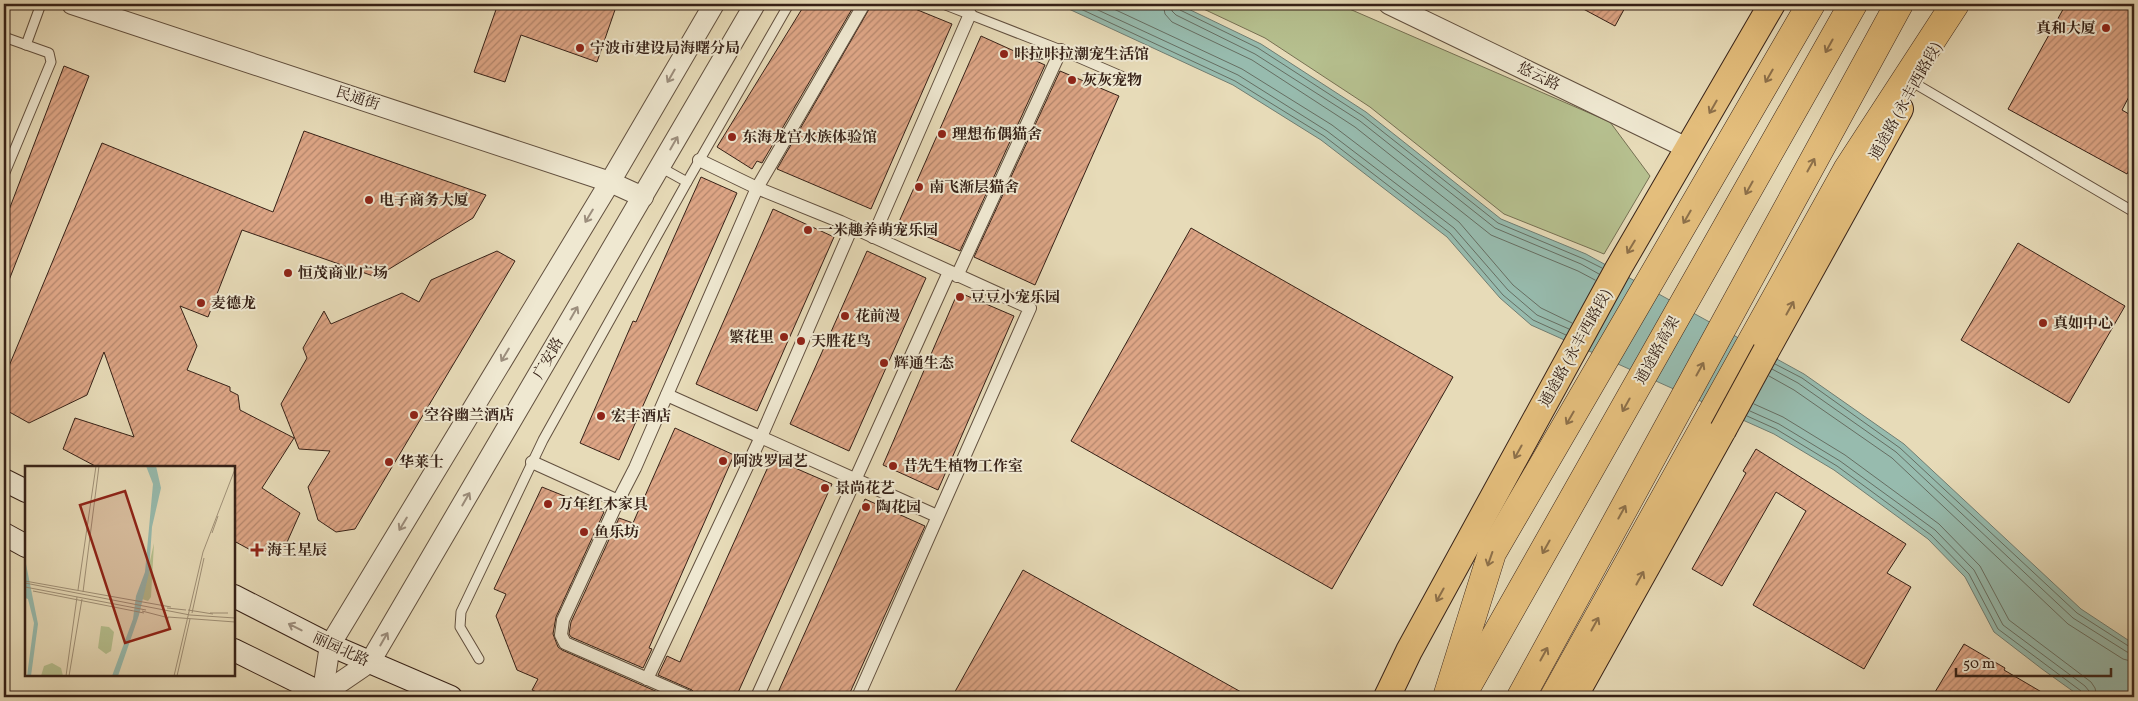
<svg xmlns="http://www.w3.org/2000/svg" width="2138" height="701" viewBox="0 0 2138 701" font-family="Vollkorn,'Noto Serif SC',serif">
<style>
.green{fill:#b6c08f;stroke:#767053}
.water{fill:#97bbae;stroke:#707d72}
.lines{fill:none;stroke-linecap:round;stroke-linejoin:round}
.shore{stroke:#666e62;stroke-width:1}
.building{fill:url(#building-hatch);stroke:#362117}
.service-casing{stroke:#62503f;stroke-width:11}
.pedestrian-casing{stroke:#62503f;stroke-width:14}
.tertiary-casing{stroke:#62503f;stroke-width:22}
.secondary-casing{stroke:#362117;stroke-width:24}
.primary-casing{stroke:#362117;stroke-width:28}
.trunk-casing{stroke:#362117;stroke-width:29}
.service{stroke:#efe8d1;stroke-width:9}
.pedestrian{stroke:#efe8d1;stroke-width:12}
.tertiary{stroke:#efe8d1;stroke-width:20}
.secondary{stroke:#efe8d1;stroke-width:22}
.primary{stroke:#e4be7c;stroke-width:26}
.trunk{stroke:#e4be7c;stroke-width:28}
.primary-bridge-casing{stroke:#362117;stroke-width:28;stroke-linecap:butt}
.primary-bridge{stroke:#e4be7c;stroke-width:26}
.oneway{stroke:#8d704a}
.oneway2{stroke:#9c8e7d}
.poi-dot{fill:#8f2418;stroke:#efe8d1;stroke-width:2}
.labels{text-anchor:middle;stroke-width:4;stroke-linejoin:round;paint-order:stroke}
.poi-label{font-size:15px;font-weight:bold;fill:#362117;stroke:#efe8d1;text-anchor:start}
.street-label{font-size:15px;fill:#362117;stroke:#efe8d1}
.inset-road{fill:none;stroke:#a09178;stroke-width:1}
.view{fill:#8f2418;fill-opacity:0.15;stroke:#8f2418;stroke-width:2.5}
.inset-edge{fill:none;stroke:#362117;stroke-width:2.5}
</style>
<defs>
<pattern id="building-hatch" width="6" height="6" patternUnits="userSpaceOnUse" patternTransform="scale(1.25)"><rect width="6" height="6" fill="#dda585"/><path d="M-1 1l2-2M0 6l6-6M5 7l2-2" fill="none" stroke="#b4866c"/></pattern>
</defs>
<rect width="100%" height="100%" fill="#e7dbb8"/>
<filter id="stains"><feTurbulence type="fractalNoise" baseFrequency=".004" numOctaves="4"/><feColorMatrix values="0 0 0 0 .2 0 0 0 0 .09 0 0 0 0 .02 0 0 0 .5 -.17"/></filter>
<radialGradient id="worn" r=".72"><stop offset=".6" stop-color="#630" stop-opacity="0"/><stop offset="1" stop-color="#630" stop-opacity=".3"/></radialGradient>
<!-- green -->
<polygon class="green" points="1193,4 1338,4 1610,122 1650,176 1604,254 1504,214 1370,107 1265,38"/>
<!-- water -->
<polygon class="water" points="1058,4 1178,4 1261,44 1366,112 1501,219 1586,254 1804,374 1904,444 2081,609 2134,644 2134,697 2081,697 2042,669 1994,632 1965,577 1928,539 1834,470 1774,434 1531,325 1500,298 1447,237 1321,140 1233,85"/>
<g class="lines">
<!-- shore -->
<g class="shore">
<polyline points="1070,4 1235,81 1324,136 1450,233 1503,295 1533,320 1566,335"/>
<polyline points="1085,4 1238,75 1327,131 1454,228 1508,290 1537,315 1569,329"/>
<polyline points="1103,4 1242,69 1332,125 1459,222 1513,285 1541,308 1572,323"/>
<polyline points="1163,4 1165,14 1172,22 1252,60 1355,127 1491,235 1578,271 1595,280"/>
<polyline points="1171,4 1172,11 1176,15 1255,54 1360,121 1495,228 1581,264 1599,274"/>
<polyline points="1177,4 1180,10 1258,48 1363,116 1498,223 1584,259 1602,268"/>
<polyline points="1775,364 1802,378 1900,448 2077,613 2130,647 2134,648"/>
<polyline points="1772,369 1798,383 1896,452 2073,618 2127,652 2134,654"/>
<polyline points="1769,376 1794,390 1892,458 2068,624 2123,659 2134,662"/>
<polyline points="1754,404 1783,417 1845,455 1939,524 1980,566 2009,620 2091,682 2095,688 2097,697"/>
<polyline points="1750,411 1779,424 1840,461 1935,530 1974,570 2003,625 2085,686 2089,691 2090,697"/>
<polyline points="1747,416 1776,429 1837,466 1931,535 1969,574 1998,629 2081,691 2083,697"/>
</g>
</g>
<!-- building -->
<g class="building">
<polygon points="498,4 617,4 597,62 521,35 505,82 474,72"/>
<polygon points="805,4 855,4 762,163 757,161 752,169 717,147"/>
<polygon points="872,4 903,4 952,24 871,209 777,169"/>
<polygon points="1574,4 1627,4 1615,26"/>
<polygon points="2066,4 2134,4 2134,87 2122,110 2134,117 2134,160 2127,174 2008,109"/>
<polygon points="981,36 1045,65 960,251 898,224"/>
<polygon points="64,66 89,76 4,293 4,223"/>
<polygon points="1060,71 1119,96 1035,285 974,257"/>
<polygon points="304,131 486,195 473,218 376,277 242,230 208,317 180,306 197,346 187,370 230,387 230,391 238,395 240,410 294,438 262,488 300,513 284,549 256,553 234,541 234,467 97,467 63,449 75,418 134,437 104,352 87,395 29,423 4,409 4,378 102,143 273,212"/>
<polygon points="701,177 737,193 619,460 580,443 633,321 636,322"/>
<polygon points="773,209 834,237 757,411 696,384"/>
<polygon points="1191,228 1453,377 1332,589 1071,441"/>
<polygon points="2018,243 2125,306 2069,403 1961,340"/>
<polygon points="497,251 515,261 355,529 336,532 318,520 308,487 330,451 299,449 281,404 307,358 303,348 324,311 331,324 402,293 419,302 431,280"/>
<polygon points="867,251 926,278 849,451 790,424"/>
<polygon points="958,292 1014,316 938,490 883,465"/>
<polygon points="675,428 734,455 649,648 652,649 643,668 571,637 569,634 571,622 619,518 633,523"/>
<polygon points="1756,449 1906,544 1887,573 1911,587 1864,669 1753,605 1806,511 1776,492 1722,586 1692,569 1746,473 1743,471"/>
<polygon points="772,458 832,484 736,697 697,697 692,690 658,675 667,656 680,662"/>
<polygon points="542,487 604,512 556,617 553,634 558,647 562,650 669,697 549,697 532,690 538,679 517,670 496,616 506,594 494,589"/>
<polygon points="865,499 925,526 848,697 776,697"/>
<polygon points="1023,570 1250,697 952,697"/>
<polygon points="1964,644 2005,668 2004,670 2050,697 1932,697"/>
</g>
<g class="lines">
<!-- service casing -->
<g class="service-casing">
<g id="service">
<polyline points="943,4 1061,50 1128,79"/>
<polyline points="4,37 49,53 51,62 4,175"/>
<polyline points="26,45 41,4"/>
<polyline points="1914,83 2134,212"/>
<polyline points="687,182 789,4"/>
<polyline points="479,659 460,627 461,612 543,440 687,182 660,167"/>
</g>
</g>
<!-- pedestrian casing -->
<g class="pedestrian-casing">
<g id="pedestrian">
<polyline points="699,160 757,188 841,222 1030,308 858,697"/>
<polyline points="873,237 970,14"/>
<polyline points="957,276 1061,50"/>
<polyline points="667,395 937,516"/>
<polyline points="532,462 618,501 635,468 757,188 864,4"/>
<polyline points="618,501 563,620 561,635 565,643 689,697"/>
<polyline points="647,679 761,437 852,227"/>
<polyline points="757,697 949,272"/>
</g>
</g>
<!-- tertiary casing -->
<g class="tertiary-casing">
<g id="tertiary">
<polyline points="72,4 610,182 643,197"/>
<polyline points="1389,4 1689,149"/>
<polyline points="323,694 370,662 755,4"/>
<polyline points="322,697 330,645 610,182 714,4"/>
</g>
</g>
<!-- secondary casing -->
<g class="secondary-casing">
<g id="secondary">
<polyline points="4,480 26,491"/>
<polyline points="4,534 26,546"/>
<polyline points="234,596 330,645 451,697"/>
<polyline points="234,650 329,697"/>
</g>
</g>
<!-- primary casing -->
<g class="primary-casing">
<g id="primary">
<polyline points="1766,351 1900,109"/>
<polyline points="1387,697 1409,651 1618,269 1772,4"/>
<polyline points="1574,697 1723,430"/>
</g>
</g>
<!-- trunk casing -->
<g class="trunk-casing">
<g id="trunk">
<polyline points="1447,697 1492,553 1811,4"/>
<polyline points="1461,697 1853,4"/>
<polyline points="1521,697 1899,4"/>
<polyline points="1554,697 1847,170 1955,4"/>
</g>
</g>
<!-- service -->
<use href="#service" class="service"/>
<!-- pedestrian -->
<use href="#pedestrian" class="pedestrian"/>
<!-- tertiary -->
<use href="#tertiary" class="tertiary"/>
<!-- secondary -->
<use href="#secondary" class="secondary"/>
<!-- primary -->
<use href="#primary" class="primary"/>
<!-- trunk -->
<use href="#trunk" class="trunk"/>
<!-- primary-bridge casing -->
<g class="primary-bridge-casing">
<polyline id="primary-bridge" points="1723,430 1766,351"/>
</g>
<!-- primary-bridge -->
<use href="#primary-bridge" class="primary-bridge"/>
</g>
<!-- one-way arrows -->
<defs><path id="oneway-shaft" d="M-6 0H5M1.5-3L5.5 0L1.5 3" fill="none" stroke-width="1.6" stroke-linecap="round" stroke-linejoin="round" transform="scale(1.25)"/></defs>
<g class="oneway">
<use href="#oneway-shaft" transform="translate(1829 46) rotate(119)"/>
<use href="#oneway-shaft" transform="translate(1769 76) rotate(120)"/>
<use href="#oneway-shaft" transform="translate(1713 107) rotate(120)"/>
<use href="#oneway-shaft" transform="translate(1811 165) rotate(-61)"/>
<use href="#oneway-shaft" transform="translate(1749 188) rotate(119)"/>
<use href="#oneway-shaft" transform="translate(1687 217) rotate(120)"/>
<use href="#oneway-shaft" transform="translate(1631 247) rotate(121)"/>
<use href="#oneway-shaft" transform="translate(1790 308) rotate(-61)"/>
<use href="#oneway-shaft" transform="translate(1700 369) rotate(-61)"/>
<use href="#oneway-shaft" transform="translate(1626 405) rotate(119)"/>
<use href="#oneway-shaft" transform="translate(1570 418) rotate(120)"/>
<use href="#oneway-shaft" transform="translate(1518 452) rotate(119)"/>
<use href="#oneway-shaft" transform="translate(1622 512) rotate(-61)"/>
<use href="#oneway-shaft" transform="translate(1546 547) rotate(119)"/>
<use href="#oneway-shaft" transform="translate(1490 559) rotate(109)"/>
<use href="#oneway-shaft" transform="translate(1640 578) rotate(-61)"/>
<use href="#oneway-shaft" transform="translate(1440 595) rotate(119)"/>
<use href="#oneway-shaft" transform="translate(1595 624) rotate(-61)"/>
<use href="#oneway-shaft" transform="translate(1544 654) rotate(-61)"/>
</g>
<g class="oneway2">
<use href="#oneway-shaft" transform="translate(671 76) rotate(120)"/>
<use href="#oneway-shaft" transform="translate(674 143) rotate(-60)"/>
<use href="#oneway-shaft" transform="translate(589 216) rotate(121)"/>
<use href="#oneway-shaft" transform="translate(574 313) rotate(-60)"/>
<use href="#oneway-shaft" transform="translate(505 355) rotate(121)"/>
<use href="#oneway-shaft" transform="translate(466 499) rotate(-60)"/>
<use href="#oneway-shaft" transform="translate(403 524) rotate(121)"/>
<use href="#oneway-shaft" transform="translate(295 627) rotate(-153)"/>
<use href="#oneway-shaft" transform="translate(384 639) rotate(-60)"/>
</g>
<!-- markers -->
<g class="poi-dot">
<circle cx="2106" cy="28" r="5"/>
<circle cx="580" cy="48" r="5"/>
<circle cx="1004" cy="54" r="5"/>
<circle cx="1072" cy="80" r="5"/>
<circle cx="942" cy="134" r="5"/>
<circle cx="732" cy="137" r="5"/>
<circle cx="919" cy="187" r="5"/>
<circle cx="369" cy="200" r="5"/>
<circle cx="808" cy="230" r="5"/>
<circle cx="288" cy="273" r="5"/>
<circle cx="960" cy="297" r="5"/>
<circle cx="201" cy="303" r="5"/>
<circle cx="845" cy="316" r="5"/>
<circle cx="2043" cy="323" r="5"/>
<circle cx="784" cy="337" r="5"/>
<circle cx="801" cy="341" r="5"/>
<circle cx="884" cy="363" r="5"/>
<circle cx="414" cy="415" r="5"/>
<circle cx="601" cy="416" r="5"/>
<circle cx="723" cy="461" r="5"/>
<circle cx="389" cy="462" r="5"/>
<circle cx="893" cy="466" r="5"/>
<circle cx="825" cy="488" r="5"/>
<circle cx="548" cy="504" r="5"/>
<circle cx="866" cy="507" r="5"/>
<circle cx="584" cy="532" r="5"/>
<path d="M254.5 542.5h5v5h5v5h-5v5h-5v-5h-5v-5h5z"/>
</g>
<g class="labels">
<!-- poi labels -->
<g class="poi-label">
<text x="2096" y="33" text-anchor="end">真和大厦</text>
<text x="590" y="53">宁波市建设局海曙分局</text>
<text x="1014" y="59">咔拉咔拉潮宠生活馆</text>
<text x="1082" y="85">灰灰宠物</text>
<text x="952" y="139">理想布偶猫舍</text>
<text x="742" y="142">东海龙宫水族体验馆</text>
<text x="929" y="192">南飞渐层猫舍</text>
<text x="379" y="205">电子商务大厦</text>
<text x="818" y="235">一米趣养萌宠乐园</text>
<text x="298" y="278">恒茂商业广场</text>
<text x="970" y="302">豆豆小宠乐园</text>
<text x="211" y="308">麦德龙</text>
<text x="855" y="321">花前漫</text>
<text x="2053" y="328">真如中心</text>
<text x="774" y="342" text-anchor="end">繁花里</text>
<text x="811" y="346">天胜花鸟</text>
<text x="894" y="368">辉通生态</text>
<text x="424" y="420">空谷幽兰酒店</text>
<text x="611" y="421">宏丰酒店</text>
<text x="733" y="466">阿波罗园艺</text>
<text x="399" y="467">华莱士</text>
<text x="903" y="471">昔先生植物工作室</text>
<text x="835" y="493">景尚花艺</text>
<text x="558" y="509">万年红木家具</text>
<text x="876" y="512">陶花园</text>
<text x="594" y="537">鱼乐坊</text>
<text x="267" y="555">海王星辰</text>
</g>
<!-- street labels -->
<g class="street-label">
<text transform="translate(1539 76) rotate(26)" y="5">悠云路</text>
<text transform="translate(358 98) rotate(18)" y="5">民通街</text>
<text transform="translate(1905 101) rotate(-61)" y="5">通途路 (永丰西路段)</text>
<text transform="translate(1575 348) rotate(-61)" y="5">通途路 (永丰西路段)</text>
<text transform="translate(1657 350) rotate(-61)" y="5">通途路高架</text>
<text transform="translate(548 358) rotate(-60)" y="5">广安路</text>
<text transform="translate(341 649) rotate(25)" y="5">丽园北路</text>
</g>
</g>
<!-- overview -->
<g transform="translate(25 466)">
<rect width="210" height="210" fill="#e7dbb8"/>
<path d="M129 77 126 131 123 135 117 133 118 126ZM76 160 84 161 89 166 86 185 81 188 73 182ZM27 197 36 202 38 210H16L19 200Z" fill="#b6c08f"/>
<path d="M121 0H131L136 22 127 61 124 107 114 149 93 210H87L108 153 111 130 120 106 128 18ZM0 93 13 158 6 210H2L9 157 3 133 0 132Z" fill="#97bbae"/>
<path class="inset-road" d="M187 67 193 50M0 115 146 141M0 117 165 149 210 152M0 121 121 144M53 124 71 0M8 125 119 147M58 126 74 0M142 142 161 144M163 144 188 148M117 145 144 152M167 147 179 92M185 147H203M143 151 210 156M41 210 52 131M44 210 57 133M149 210 178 86 210 3M152 210 165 153"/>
<path class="view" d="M100 25 145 163 100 177 55 39Z"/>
<rect width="210" height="210" class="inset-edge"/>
</g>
<!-- margin -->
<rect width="2138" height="701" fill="none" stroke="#e7dbb8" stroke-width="20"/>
<rect x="5" y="5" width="2128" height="691" fill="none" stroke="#362117" stroke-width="2.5"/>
<rect x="10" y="10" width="2118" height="681" fill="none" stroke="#362117"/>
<!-- scale -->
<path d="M1956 668v8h155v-8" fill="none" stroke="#362117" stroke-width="2.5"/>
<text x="1963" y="668" font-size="15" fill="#362117" stroke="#efe8d1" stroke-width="4" paint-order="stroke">50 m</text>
<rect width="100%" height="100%" filter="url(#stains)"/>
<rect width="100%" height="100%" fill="url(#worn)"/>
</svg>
